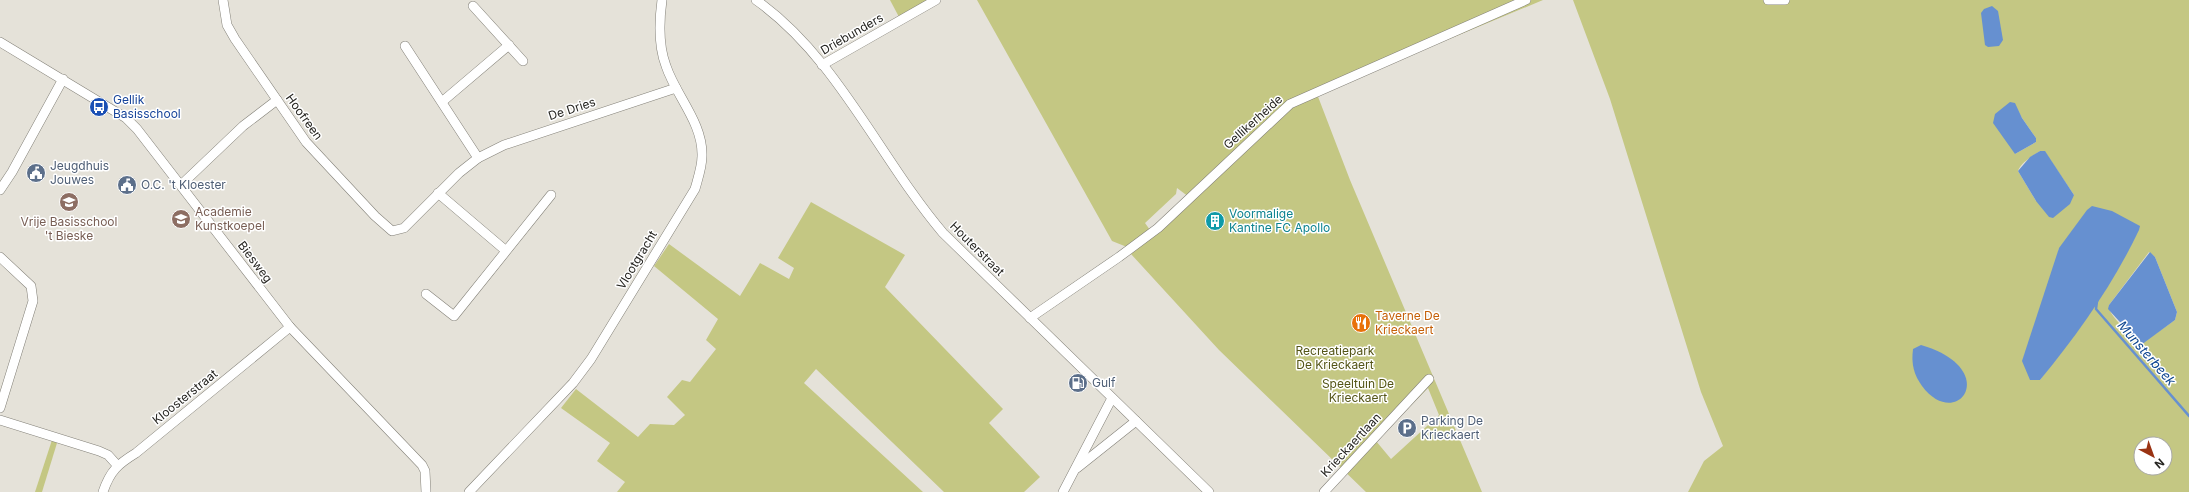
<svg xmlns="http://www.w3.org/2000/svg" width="2189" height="492" viewBox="0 0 2189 492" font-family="Inter,sans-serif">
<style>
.green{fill:#c4c783;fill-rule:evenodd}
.water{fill:#6690d0}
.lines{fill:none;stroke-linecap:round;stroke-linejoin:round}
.stream{stroke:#6690d0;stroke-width:2.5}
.minor-casing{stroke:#838078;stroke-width:10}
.minor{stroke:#fff;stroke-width:9}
.labels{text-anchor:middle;stroke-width:3;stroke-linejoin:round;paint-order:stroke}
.street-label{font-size:12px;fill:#262521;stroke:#fff}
.transit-label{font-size:12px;fill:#164399;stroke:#fff;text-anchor:start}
.service-label{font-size:12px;fill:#4e5e75;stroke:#fff;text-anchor:start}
.education-label{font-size:12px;fill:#785e54;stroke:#fff;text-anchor:start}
.culture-label{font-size:12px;fill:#0d838f;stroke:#fff;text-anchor:start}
.food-label{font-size:12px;fill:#c56008;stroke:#fff;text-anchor:start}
.park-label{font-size:12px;fill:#535416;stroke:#fff}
.water-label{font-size:13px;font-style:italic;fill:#0c448f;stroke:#fff}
</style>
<rect width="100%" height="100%" fill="#e5e2d9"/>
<!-- green -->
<g class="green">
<polygon points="890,0 929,0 899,17"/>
<path d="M977 0H1543L1317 94 1350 180 1482 492H1366L1219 350 1131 254 1193 200 1177 188 1176 194 1145 223 1150 230 1127 247 1112 241ZM1428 388 1439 415 1391 459 1376 441Z"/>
<path d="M1573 0H2189V492H1688L1704 461 1723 446 1701 392 1610 99ZM2014 103 2022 118 2036 138V142L2015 154ZM2040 151 2045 152 2074 195 2036 201 2018 171C2021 162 2033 156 2040 151ZM2059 248 2098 300 2040 380ZM2149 252 2155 257 2177 312 2175 320 2141 344C2133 336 2107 315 2109 305ZM2141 444H2165V468H2141Z"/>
<polygon points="811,202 905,255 885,287 1003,409 989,423 1040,477 1024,492 944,492 816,369 804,383 923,492 617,492 625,482 597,461 610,443 561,408 576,389 638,437 650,424 674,425 685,415 667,397 682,380 690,382 716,349 706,340 718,319 654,266 669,244 740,296 760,263 789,279 794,268 778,258"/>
<polygon points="52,440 57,443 42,492 35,492"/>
</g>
<!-- water -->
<g class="water">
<polygon points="1992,6 1998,11 2003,40 1999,46 1988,47 1985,45 1981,13 1984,9"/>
<polygon points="2010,102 2015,103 2022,118 2036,138 2036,142 2015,154 1993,123 1995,114"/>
<polygon points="2040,151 2045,151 2074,195 2070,204 2053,218 2049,217 2036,201 2018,171 2030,157"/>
<path d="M2092 206 2112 211 2140 226 2139 230C2114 283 2078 334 2040 380H2030L2022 361 2059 248 2087 210Z"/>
<polygon points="2150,252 2155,257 2177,312 2175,320 2141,345 2108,309 2109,305"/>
<path d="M1921 345C2003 369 1957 433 1922 386 1914 375 1911 364 1913 349Z"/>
</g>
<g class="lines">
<!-- stream -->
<polyline class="stream" points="2097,301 2096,309 2189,416"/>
<!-- minor casing -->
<g class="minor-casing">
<g id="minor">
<polyline points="223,0 227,25 235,39 306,142 375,216 392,231 404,228 459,173 478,158 504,145 676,88"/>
<path d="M756 0C837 57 880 159 943 233L1209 492"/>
<polyline points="1768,0 1785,0"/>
<polyline points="473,6 523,61"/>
<polyline points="0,42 111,109 126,118 137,129 290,327 422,465 425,471 426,492"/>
<polyline points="405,46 478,158"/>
<polyline points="822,65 936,0"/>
<polyline points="443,101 509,45"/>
<polyline points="181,185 243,126 277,100"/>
<polyline points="0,190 12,172 63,79"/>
<polyline points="438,193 505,250"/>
<polyline points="0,257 31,286 33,301 0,408"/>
<polyline points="426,294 454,316 551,195"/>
<polyline points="1030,318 1119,257 1158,228 1290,104 1526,0"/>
<polyline points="0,420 99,451 108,455 117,465"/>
<polyline points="1077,468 1136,421"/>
<path d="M103 492C110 471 118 464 136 453L290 327"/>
<path d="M469 492 573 383 591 359 695 189C698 178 702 167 702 156 703 123 676 96 666 66 658 45 659 22 662 0"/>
<polyline points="1063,492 1112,398"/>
<polyline points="1324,492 1429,379"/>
</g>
</g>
<!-- minor -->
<use href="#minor" class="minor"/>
</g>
<!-- icons -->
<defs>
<g id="bus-disc" transform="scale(1)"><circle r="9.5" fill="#1a4fb4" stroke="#fff"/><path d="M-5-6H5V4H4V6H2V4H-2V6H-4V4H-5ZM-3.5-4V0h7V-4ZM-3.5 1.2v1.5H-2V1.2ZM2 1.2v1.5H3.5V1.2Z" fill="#fff"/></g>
<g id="civic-disc" transform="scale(1)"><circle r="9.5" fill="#5c6f8a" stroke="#fff"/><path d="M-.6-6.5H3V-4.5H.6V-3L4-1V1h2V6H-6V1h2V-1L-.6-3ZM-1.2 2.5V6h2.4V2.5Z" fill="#fff"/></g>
<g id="school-disc" transform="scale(1)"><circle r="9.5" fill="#8d6e63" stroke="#fff"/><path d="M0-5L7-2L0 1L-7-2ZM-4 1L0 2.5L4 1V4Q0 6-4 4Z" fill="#fff"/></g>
<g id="building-disc" transform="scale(1)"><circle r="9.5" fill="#0f9aa8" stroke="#fff"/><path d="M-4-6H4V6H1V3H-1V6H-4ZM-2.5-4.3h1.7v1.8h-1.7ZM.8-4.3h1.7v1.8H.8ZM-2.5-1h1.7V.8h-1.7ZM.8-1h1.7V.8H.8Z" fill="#fff"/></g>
<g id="restaurant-disc" transform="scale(1)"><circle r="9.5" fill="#e8710a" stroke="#fff"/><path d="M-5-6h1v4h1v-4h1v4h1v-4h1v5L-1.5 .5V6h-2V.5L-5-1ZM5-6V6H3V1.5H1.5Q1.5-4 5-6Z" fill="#fff"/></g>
<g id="fuel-disc" transform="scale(1)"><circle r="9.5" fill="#5c6f8a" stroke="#fff"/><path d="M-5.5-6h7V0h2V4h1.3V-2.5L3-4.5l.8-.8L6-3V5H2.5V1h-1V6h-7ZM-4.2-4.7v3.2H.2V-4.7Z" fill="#fff"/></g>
<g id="parking-disc" transform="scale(1)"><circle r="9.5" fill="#5c6f8a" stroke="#fff"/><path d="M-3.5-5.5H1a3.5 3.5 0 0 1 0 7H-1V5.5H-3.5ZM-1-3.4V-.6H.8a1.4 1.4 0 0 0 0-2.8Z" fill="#fff"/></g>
</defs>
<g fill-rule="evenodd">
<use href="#bus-disc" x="99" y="107"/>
<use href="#civic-disc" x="36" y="173"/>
<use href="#civic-disc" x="127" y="185"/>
<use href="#school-disc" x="69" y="202"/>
<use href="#school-disc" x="181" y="219"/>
<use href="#building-disc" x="1215" y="221"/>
<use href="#restaurant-disc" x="1361" y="323"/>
<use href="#fuel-disc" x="1078" y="383"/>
<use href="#parking-disc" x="1407" y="428"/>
</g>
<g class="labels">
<!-- street labels -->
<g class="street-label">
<text transform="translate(852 34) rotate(-30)" y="4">Driebunders</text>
<text transform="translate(572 109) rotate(-18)" y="4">De Dries</text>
<text transform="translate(304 117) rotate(54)" y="4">Hoofreen</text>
<text transform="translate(1253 122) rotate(-42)" y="4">Gellikerheide</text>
<text transform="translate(977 249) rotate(45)" y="4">Houterstraat</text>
<text transform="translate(637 260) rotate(-59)" y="4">Vlootgracht</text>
<text transform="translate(255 262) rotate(53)" y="4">Biesweg</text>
<text transform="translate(185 397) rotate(-39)" y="4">Kloosterstraat</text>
<text transform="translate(1351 445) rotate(-47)" y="4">Krieckaertlaan</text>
</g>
<!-- transit labels -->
<g class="transit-label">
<text x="113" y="104">Gellik<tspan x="113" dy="14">Basisschool</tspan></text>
</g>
<!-- service labels -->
<g class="service-label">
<text x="50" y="170">Jeugdhuis<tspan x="50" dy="14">Jouwes</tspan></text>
<text x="141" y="189">O.C. 't Kloester</text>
<text x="1092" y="387">Gulf</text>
<text x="1421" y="425">Parking De<tspan x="1421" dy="14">Krieckaert</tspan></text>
</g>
<!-- education labels -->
<g class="education-label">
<text x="195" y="216">Academie<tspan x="195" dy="14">Kunstkoepel</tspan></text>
<text x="69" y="226" text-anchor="middle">Vrije Basisschool<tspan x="69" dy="14">'t Bieske</tspan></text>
</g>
<!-- culture labels -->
<g class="culture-label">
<text x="1229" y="218">Voormalige<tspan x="1229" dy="14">Kantine FC Apollo</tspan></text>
</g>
<!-- food labels -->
<g class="food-label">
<text x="1375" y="320">Taverne De<tspan x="1375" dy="14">Krieckaert</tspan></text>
</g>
<!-- park labels -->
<g class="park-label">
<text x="1335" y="355">Recreatiepark<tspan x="1335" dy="14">De Krieckaert</tspan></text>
<text x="1358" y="388">Speeltuin De<tspan x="1358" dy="14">Krieckaert</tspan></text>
</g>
<!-- water labels -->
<g class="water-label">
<text transform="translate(2147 353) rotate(49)" y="5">Munsterbeek</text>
</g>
</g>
<!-- north arrow -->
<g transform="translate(2153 456) rotate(139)"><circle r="19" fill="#ffffff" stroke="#a8a8a6"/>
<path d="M0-3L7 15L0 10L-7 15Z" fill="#9a3313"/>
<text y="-6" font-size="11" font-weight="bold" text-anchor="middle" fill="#262521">N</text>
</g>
</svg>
